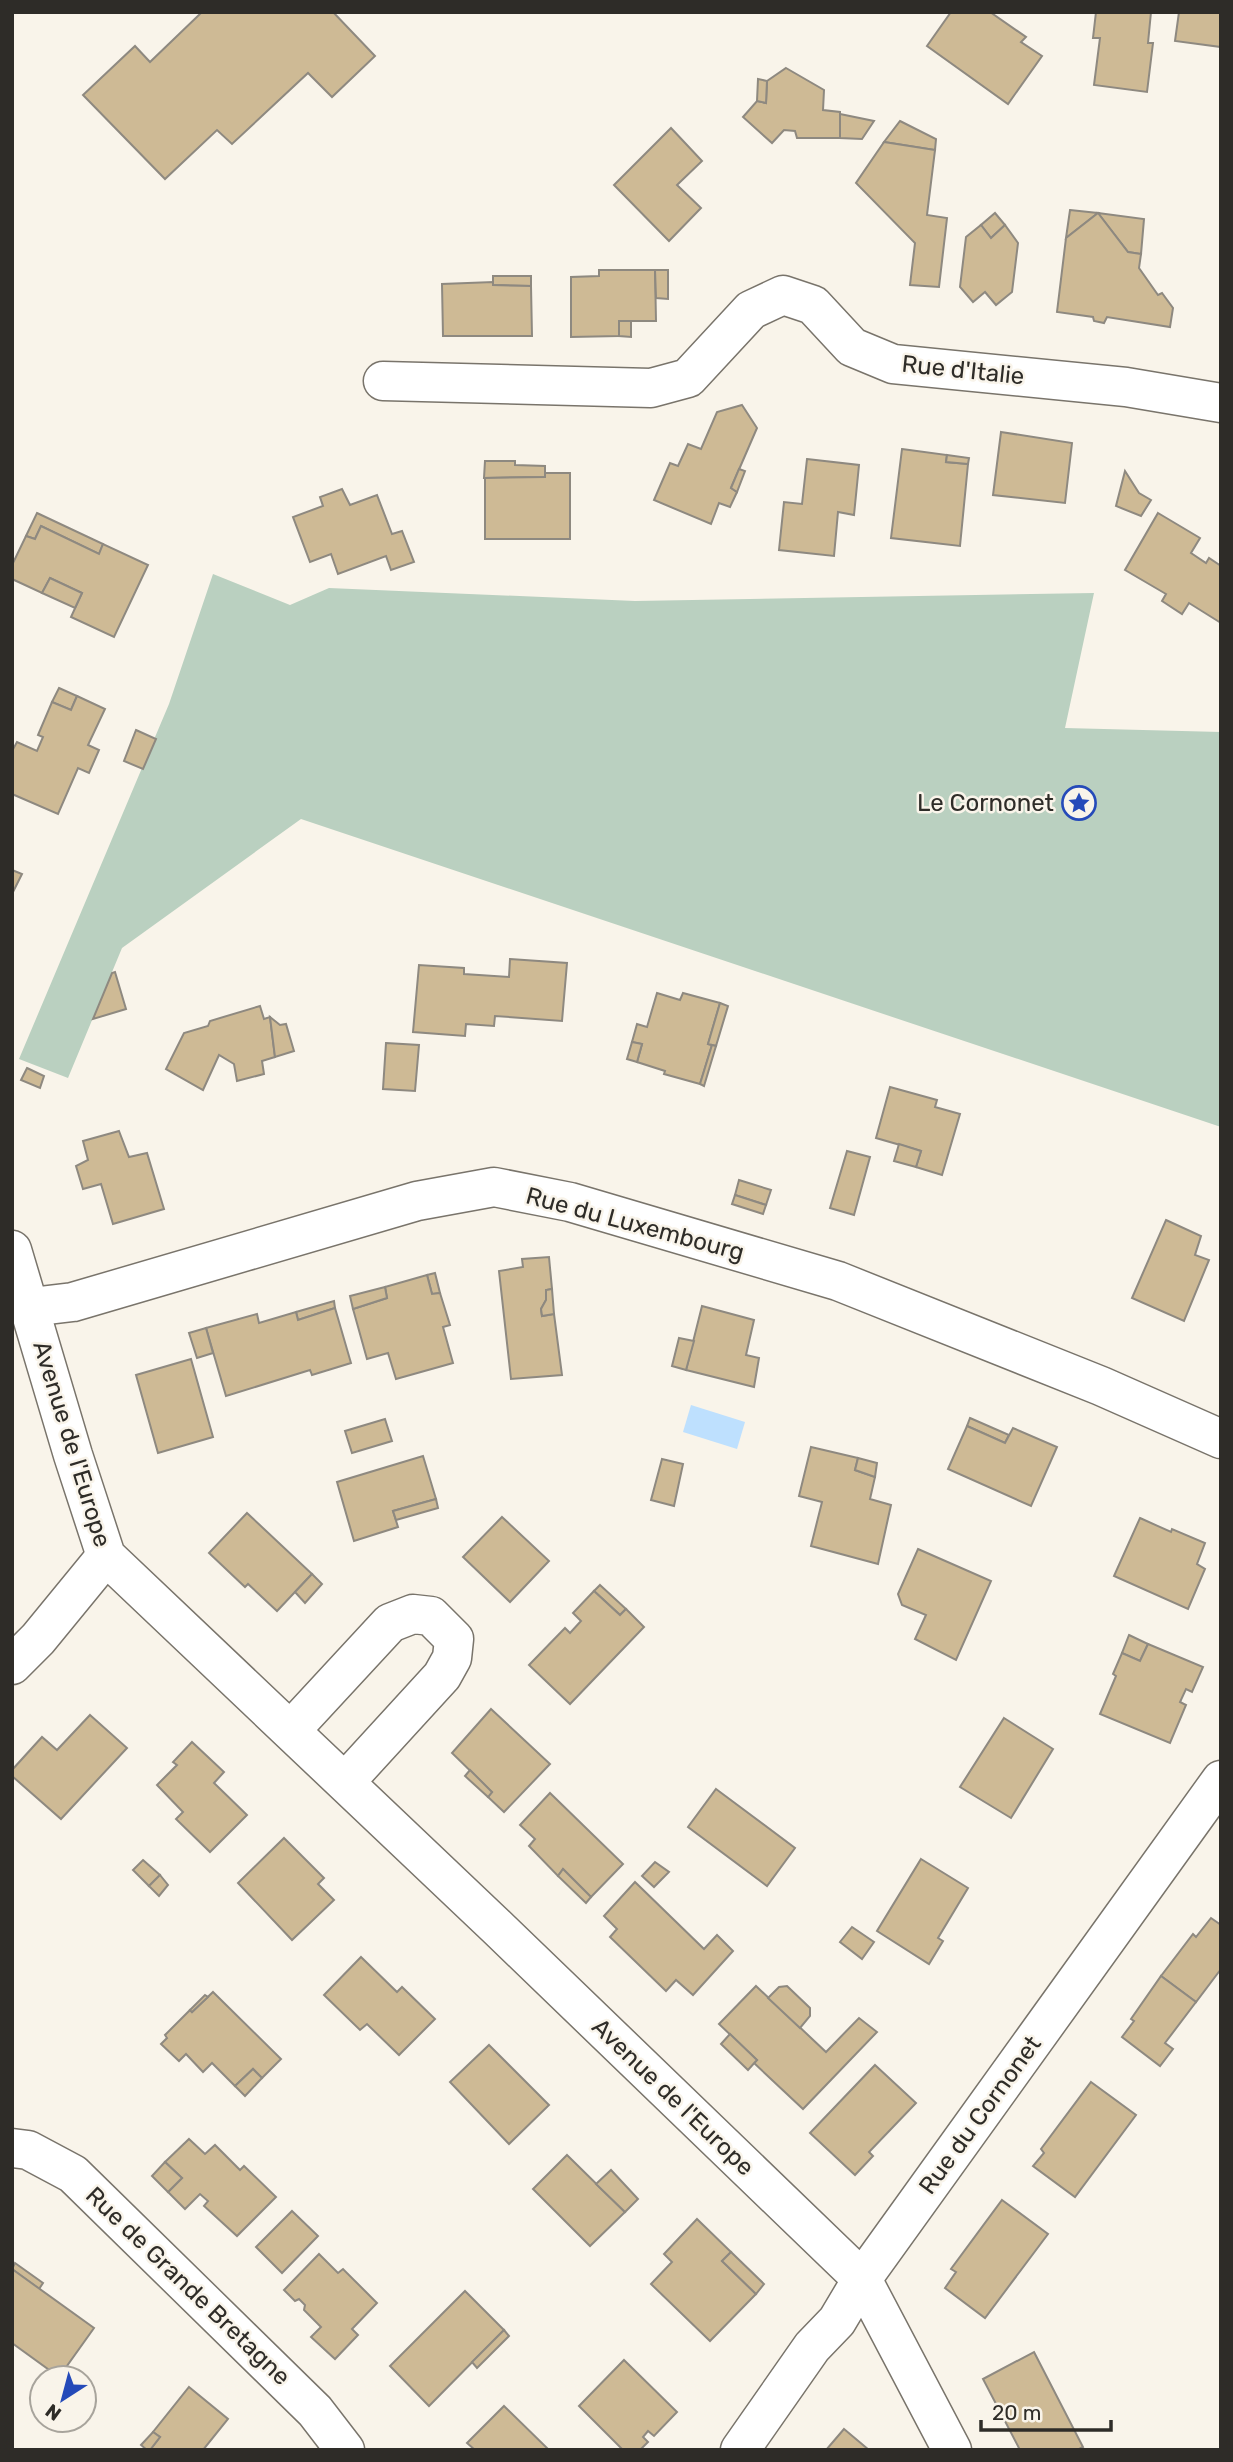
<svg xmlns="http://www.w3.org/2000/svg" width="1233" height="2462" viewBox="0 0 1233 2462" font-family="Rubik,sans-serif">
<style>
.green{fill:#bad0c0}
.water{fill:#bee0fe}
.building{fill:#ceba95;stroke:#8e8980;stroke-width:2}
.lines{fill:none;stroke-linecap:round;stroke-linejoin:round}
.street-casing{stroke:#79746b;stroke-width:41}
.street{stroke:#fff;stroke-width:38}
.labels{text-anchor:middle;stroke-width:5;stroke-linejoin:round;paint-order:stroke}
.street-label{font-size:24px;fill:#2e2c28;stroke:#f9f4ea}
.poi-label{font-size:24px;fill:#2e2c28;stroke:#f9f4ea;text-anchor:end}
</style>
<rect width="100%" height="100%" fill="#f9f4ea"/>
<!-- green -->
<polygon class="green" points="213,574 290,605 329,588 635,601 1094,593 1065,728 1221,732 1221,1127 301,819 122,948 68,1078 19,1059 169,704"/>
<!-- water -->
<polygon class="water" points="691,1405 745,1422 737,1449 683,1432"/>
<!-- building -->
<g class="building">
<polygon points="202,12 333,12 375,56 332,97 308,73 232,144 217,130 165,179 83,95 135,46 150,62"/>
<polygon points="951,12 990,12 1026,37 1021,42 1042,56 1008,104 927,46"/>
<polygon points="1096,12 1151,12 1148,43 1153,43 1147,92 1094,85 1100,38 1093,38"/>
<polygon points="1179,12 1221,12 1221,47 1175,41"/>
<polygon points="786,68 824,90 823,110 840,112 840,138 797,138 795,131 784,130 772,143 743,117 757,101 766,103 767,81"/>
<polygon points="758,79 767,81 766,103 757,101"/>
<polygon points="840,114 874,121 862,139 840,138"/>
<polygon points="900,121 936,139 935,150 884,142"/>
<polygon points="671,128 702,161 677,185 701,208 669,241 614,185"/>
<polygon points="884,142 935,150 927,215 947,218 939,287 910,285 915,243 856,183"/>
<polygon points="1070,210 1098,213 1066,238"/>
<polygon points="995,213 1005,225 991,238 981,225"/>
<polygon points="1098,213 1144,219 1141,254 1128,252"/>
<polygon points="1098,213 1128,252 1141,254 1139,268 1158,295 1162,293 1173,308 1170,327 1107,317 1104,323 1094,321 1093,317 1057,312 1066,238"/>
<polygon points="981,225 991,238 1005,225 1018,243 1012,292 996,305 985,292 973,302 960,287 966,237"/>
<polygon points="599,270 655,270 656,321 619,321 619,336 571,337 571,277 599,276"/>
<polygon points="655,270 668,270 668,299 656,298"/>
<polygon points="493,276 531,276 531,286 493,285"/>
<polygon points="493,282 493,285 531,286 532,336 443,336 442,284"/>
<polygon points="619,321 631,321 631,337 619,336"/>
<polygon points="742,405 757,428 731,488 737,492 730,507 719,503 711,524 654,500 670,463 678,466 688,444 701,449 717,412"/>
<polygon points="1001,432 1072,443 1065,503 993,495"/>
<polygon points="902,449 947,455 946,462 968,464 960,546 891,538"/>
<polygon points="947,455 969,458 968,464 946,462"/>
<polygon points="807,459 859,465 854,515 838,512 834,556 779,550 784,502 802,504"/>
<polygon points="485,461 515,461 515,465 545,466 545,477 484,478"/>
<polygon points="739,469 745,471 737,492 731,488"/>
<polygon points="1125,471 1139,493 1151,500 1141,516 1116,506"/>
<polygon points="545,473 570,473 570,539 485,539 485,478 545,477"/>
<polygon points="342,489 350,505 377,495 392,534 402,531 414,562 391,570 386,556 338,574 331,554 310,562 293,517 323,506 320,497"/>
<polygon points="37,513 103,544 99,554 41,526 35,539 26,536"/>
<polygon points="1158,513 1200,538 1191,553 1206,563 1209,558 1221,566 1221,623 1189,603 1182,614 1162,601 1166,594 1125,570"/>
<polygon points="41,526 99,554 103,544 148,565 114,637 71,617 82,593 50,578 42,593 12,579 12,565 26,536 35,539"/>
<polygon points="50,578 82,593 75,608 42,593"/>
<polygon points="59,688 77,696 71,710 52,702"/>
<polygon points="77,696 105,709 88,745 99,750 89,773 78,768 58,814 12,794 12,751 17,742 37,751 43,737 38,735 52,702 71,710"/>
<polygon points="136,730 156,739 143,769 124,761"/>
<polygon points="12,870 22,874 12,894"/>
<polygon points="510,959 567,963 562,1021 495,1016 494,1026 466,1024 465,1036 413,1032 419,965 464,968 464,974 509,977"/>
<polygon points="115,972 126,1009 93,1019 112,973"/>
<polygon points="657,993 680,1000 683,993 720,1003 708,1044 712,1045 700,1084 664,1074 665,1071 637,1062 642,1044 632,1042 637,1024 647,1027"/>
<polygon points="720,1003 728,1006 716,1046 708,1044"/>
<polygon points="260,1006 264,1019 270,1017 275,1057 262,1061 264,1074 237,1081 234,1064 219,1055 203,1090 166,1069 184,1033 208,1026 210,1021"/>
<polygon points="270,1017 280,1025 286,1024 294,1051 275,1057"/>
<polygon points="632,1042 642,1044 637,1062 627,1059"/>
<polygon points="386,1043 419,1045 415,1091 383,1089"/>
<polygon points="712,1045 716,1046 704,1086 700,1084"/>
<polygon points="27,1068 44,1076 40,1088 21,1080"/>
<polygon points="890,1087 937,1100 935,1107 960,1114 942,1175 916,1167 921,1151 876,1138"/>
<polygon points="119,1131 129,1157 147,1153 164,1209 113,1224 101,1184 83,1189 76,1166 88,1160 83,1141"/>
<polygon points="899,1144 921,1151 916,1167 894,1161"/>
<polygon points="847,1151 870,1157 854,1215 830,1208"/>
<polygon points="739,1180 771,1190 766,1205 735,1195"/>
<polygon points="735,1195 766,1205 763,1214 732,1204"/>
<polygon points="1166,1220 1201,1236 1195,1255 1209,1260 1184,1321 1132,1298"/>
<polygon points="549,1257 552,1289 546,1290 546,1300 541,1309 542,1316 554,1314 562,1375 511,1379 499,1271 523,1267 522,1259"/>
<polygon points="435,1273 440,1293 432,1294 427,1275"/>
<polygon points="427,1275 432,1294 440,1293 450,1325 443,1327 453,1363 396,1379 388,1353 367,1359 353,1309 387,1298 385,1287"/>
<polygon points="385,1287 387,1298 353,1309 350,1296"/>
<polygon points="552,1289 554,1314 542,1316 541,1309 546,1300 546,1290"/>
<polygon points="334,1301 335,1308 298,1320 296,1312"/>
<polygon points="702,1306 754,1320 746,1355 759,1358 754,1387 686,1370"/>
<polygon points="335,1308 351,1363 312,1375 310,1370 226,1396 206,1328 257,1314 259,1323 296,1312 298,1320"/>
<polygon points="206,1328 213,1353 197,1358 189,1333"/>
<polygon points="679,1338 694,1341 686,1370 672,1366"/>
<polygon points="191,1359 213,1437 158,1453 136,1375"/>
<polygon points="970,1418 1009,1435 1005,1443 967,1426"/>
<polygon points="385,1419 392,1441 352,1453 345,1431"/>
<polygon points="967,1426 1005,1443 1013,1428 1057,1447 1031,1506 948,1469"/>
<polygon points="811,1447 858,1458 855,1470 875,1477 870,1499 891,1505 878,1564 811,1546 822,1502 799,1496"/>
<polygon points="423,1456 436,1499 393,1511 398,1527 354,1541 337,1482"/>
<polygon points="858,1458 877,1463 875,1477 855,1470"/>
<polygon points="662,1459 683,1464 674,1506 651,1500"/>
<polygon points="436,1499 438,1508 396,1520 393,1511"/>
<polygon points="247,1513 312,1574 277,1611 248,1584 245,1587 209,1553"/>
<polygon points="502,1517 549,1561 510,1602 463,1557"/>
<polygon points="1140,1518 1171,1532 1172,1529 1205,1543 1197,1564 1205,1569 1188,1609 1114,1576"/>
<polygon points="918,1549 991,1581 956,1660 915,1639 926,1615 902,1605 898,1594"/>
<polygon points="312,1574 322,1584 305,1603 295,1592"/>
<polygon points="600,1585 626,1609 620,1615 594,1591"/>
<polygon points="594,1591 620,1615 626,1609 644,1627 570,1704 529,1665 565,1628 570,1633 581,1621 573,1613"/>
<polygon points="1129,1635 1148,1644 1140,1661 1122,1653"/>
<polygon points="1148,1644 1203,1667 1192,1692 1186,1689 1180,1702 1186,1705 1170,1743 1100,1714 1116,1676 1113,1674 1122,1653 1140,1661"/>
<polygon points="491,1709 550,1764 504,1812 488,1797 492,1792 452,1753"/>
<polygon points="90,1715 127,1748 61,1819 12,1776 12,1770 42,1737 57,1750"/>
<polygon points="1004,1718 1053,1749 1011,1818 960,1787"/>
<polygon points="192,1742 224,1772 214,1783 247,1815 210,1852 176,1819 183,1812 157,1785 177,1765 173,1762"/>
<polygon points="470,1770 492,1792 488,1797 465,1776"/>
<polygon points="716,1789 795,1848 767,1886 688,1827"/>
<polygon points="550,1793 623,1864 591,1897 563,1869 558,1876 529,1846 535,1839 520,1825"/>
<polygon points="284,1838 324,1878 318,1884 334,1900 292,1940 238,1883"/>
<polygon points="921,1859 968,1888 938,1938 943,1941 929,1964 877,1931"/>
<polygon points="143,1860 160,1875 149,1886 133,1870"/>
<polygon points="655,1862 669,1872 654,1887 642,1876"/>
<polygon points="563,1869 591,1897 586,1903 558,1876"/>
<polygon points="160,1875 168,1885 159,1896 149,1886"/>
<polygon points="635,1882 704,1949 717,1935 733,1951 693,1995 676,1980 666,1991 610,1937 617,1929 604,1916"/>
<polygon points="1211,1918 1221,1925 1221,1969 1196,2002 1161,1976 1193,1934 1196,1937"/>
<polygon points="852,1927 874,1942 862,1959 840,1942"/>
<polygon points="361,1957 397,1992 402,1987 435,2019 399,2055 367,2024 360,2030 324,1995"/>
<polygon points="1161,1976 1196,2002 1165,2043 1173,2049 1160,2066 1122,2037 1134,2021 1131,2019"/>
<polygon points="756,1986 826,2052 859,2018 877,2032 803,2109 754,2063 757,2060 719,2024"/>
<polygon points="787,1986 810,2008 810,2016 800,2028 768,1998 779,1987"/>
<polygon points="213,1992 281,2059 262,2078 253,2069 235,2086 212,2063 203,2072 186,2054 179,2061 161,2044 167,2038 165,2035 190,2010 192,2012"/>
<polygon points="205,1995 208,1997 192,2012 190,2010"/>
<polygon points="730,2034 757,2060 748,2070 721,2044"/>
<polygon points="489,2045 549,2105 509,2144 450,2082"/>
<polygon points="875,2065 916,2103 869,2152 873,2156 855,2175 810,2133"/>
<polygon points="253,2069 262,2078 245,2096 235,2086"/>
<polygon points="1091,2082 1136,2115 1075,2197 1033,2166 1044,2153 1041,2149"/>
<polygon points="189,2139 205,2154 215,2145 240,2170 244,2166 276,2197 237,2236 204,2206 208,2201 200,2194 185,2209 168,2192 182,2178 165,2162"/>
<polygon points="567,2155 625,2212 590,2246 533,2189"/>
<polygon points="165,2162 182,2178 168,2192 152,2176"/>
<polygon points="611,2170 638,2199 625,2212 596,2184"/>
<polygon points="1002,2200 1048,2234 985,2318 945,2288 956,2272 951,2269"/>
<polygon points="292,2211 318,2236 282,2273 256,2247"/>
<polygon points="697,2219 731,2252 722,2261 756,2294 710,2341 651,2284 672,2262 664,2254"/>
<polygon points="731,2252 764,2284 756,2294 722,2261"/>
<polygon points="319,2254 338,2273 343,2269 377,2303 352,2329 358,2335 335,2359 311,2337 321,2327 304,2310 305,2305 299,2299 295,2301 284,2290"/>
<polygon points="15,2263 43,2283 39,2289 12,2269"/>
<polygon points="12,2269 94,2328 59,2377 12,2343"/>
<polygon points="465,2291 504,2330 429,2406 390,2366"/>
<polygon points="504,2330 509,2336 477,2368 472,2362"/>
<polygon points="1034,2352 1083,2447 1077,2450 1020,2450 983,2379"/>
<polygon points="624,2360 677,2412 654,2436 648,2431 643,2437 648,2442 640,2450 623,2450 579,2406"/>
<polygon points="189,2387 228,2419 203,2450 150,2450 160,2437 153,2432"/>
<polygon points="504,2406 549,2450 475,2450 467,2443"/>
<polygon points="844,2429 869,2450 826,2450"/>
<polygon points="153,2432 160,2437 150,2450 147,2450 141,2445"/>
</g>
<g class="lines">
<!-- street casing -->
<g class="street-casing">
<g id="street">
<polyline points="383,381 651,388 688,378 751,310 783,295 813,305 852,347 893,364 1126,387 1221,403"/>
<polyline points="12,1250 73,1455 106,1556 498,1928 862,2279 952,2450"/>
<polyline points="31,1307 73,1302 417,1201 494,1187 570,1202 838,1281 1101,1386 1221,1439"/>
<polyline points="12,1665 38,1639 106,1556"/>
<polyline points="291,1730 390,1623 413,1614 431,1616 454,1639 452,1658 442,1676 345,1782"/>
<polyline points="12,2148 28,2150 73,2174 315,2411 345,2450"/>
<polyline points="740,2450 812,2347 837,2321 862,2279 1221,1780"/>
</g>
</g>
<!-- street -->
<use href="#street" class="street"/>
</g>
<!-- icons -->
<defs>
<g id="sight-ring" transform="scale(1.75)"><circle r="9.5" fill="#f9f4ea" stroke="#254ab9" stroke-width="1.5"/><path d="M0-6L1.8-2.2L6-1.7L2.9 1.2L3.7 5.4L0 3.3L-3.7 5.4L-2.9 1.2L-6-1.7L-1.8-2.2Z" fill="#254ab9"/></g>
</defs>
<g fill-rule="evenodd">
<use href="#sight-ring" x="1079" y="803"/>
</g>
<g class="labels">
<!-- street labels -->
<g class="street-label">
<text transform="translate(963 370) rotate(6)" y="8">Rue d'Italie</text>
<text transform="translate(635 1224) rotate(15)" y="8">Rue du Luxembourg</text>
<text transform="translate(72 1444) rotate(73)" y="8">Avenue de l'Europe</text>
<text transform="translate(673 2097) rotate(44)" y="8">Avenue de l'Europe</text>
<text transform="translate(980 2115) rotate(-54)" y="8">Rue du Cornonet</text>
<text transform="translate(188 2286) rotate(44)" y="8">Rue de Grande Bretagne</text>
</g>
<!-- poi labels -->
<g class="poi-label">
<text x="1054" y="811">Le Cornonet</text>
</g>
</g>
<!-- border -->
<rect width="1233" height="2462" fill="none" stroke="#2e2c28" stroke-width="28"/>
<!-- north arrow -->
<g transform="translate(63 2399) rotate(216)"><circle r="33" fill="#f9f4ea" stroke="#a8a49c" stroke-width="2"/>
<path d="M0-5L12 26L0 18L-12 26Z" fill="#254ab9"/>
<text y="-10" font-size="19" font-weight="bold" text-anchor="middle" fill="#2e2c28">N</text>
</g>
<!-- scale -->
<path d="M981 2420v10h130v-10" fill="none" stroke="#2e2c28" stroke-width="3.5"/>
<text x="992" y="2420" font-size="21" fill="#2e2c28" stroke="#f9f4ea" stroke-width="5" paint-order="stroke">20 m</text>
</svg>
